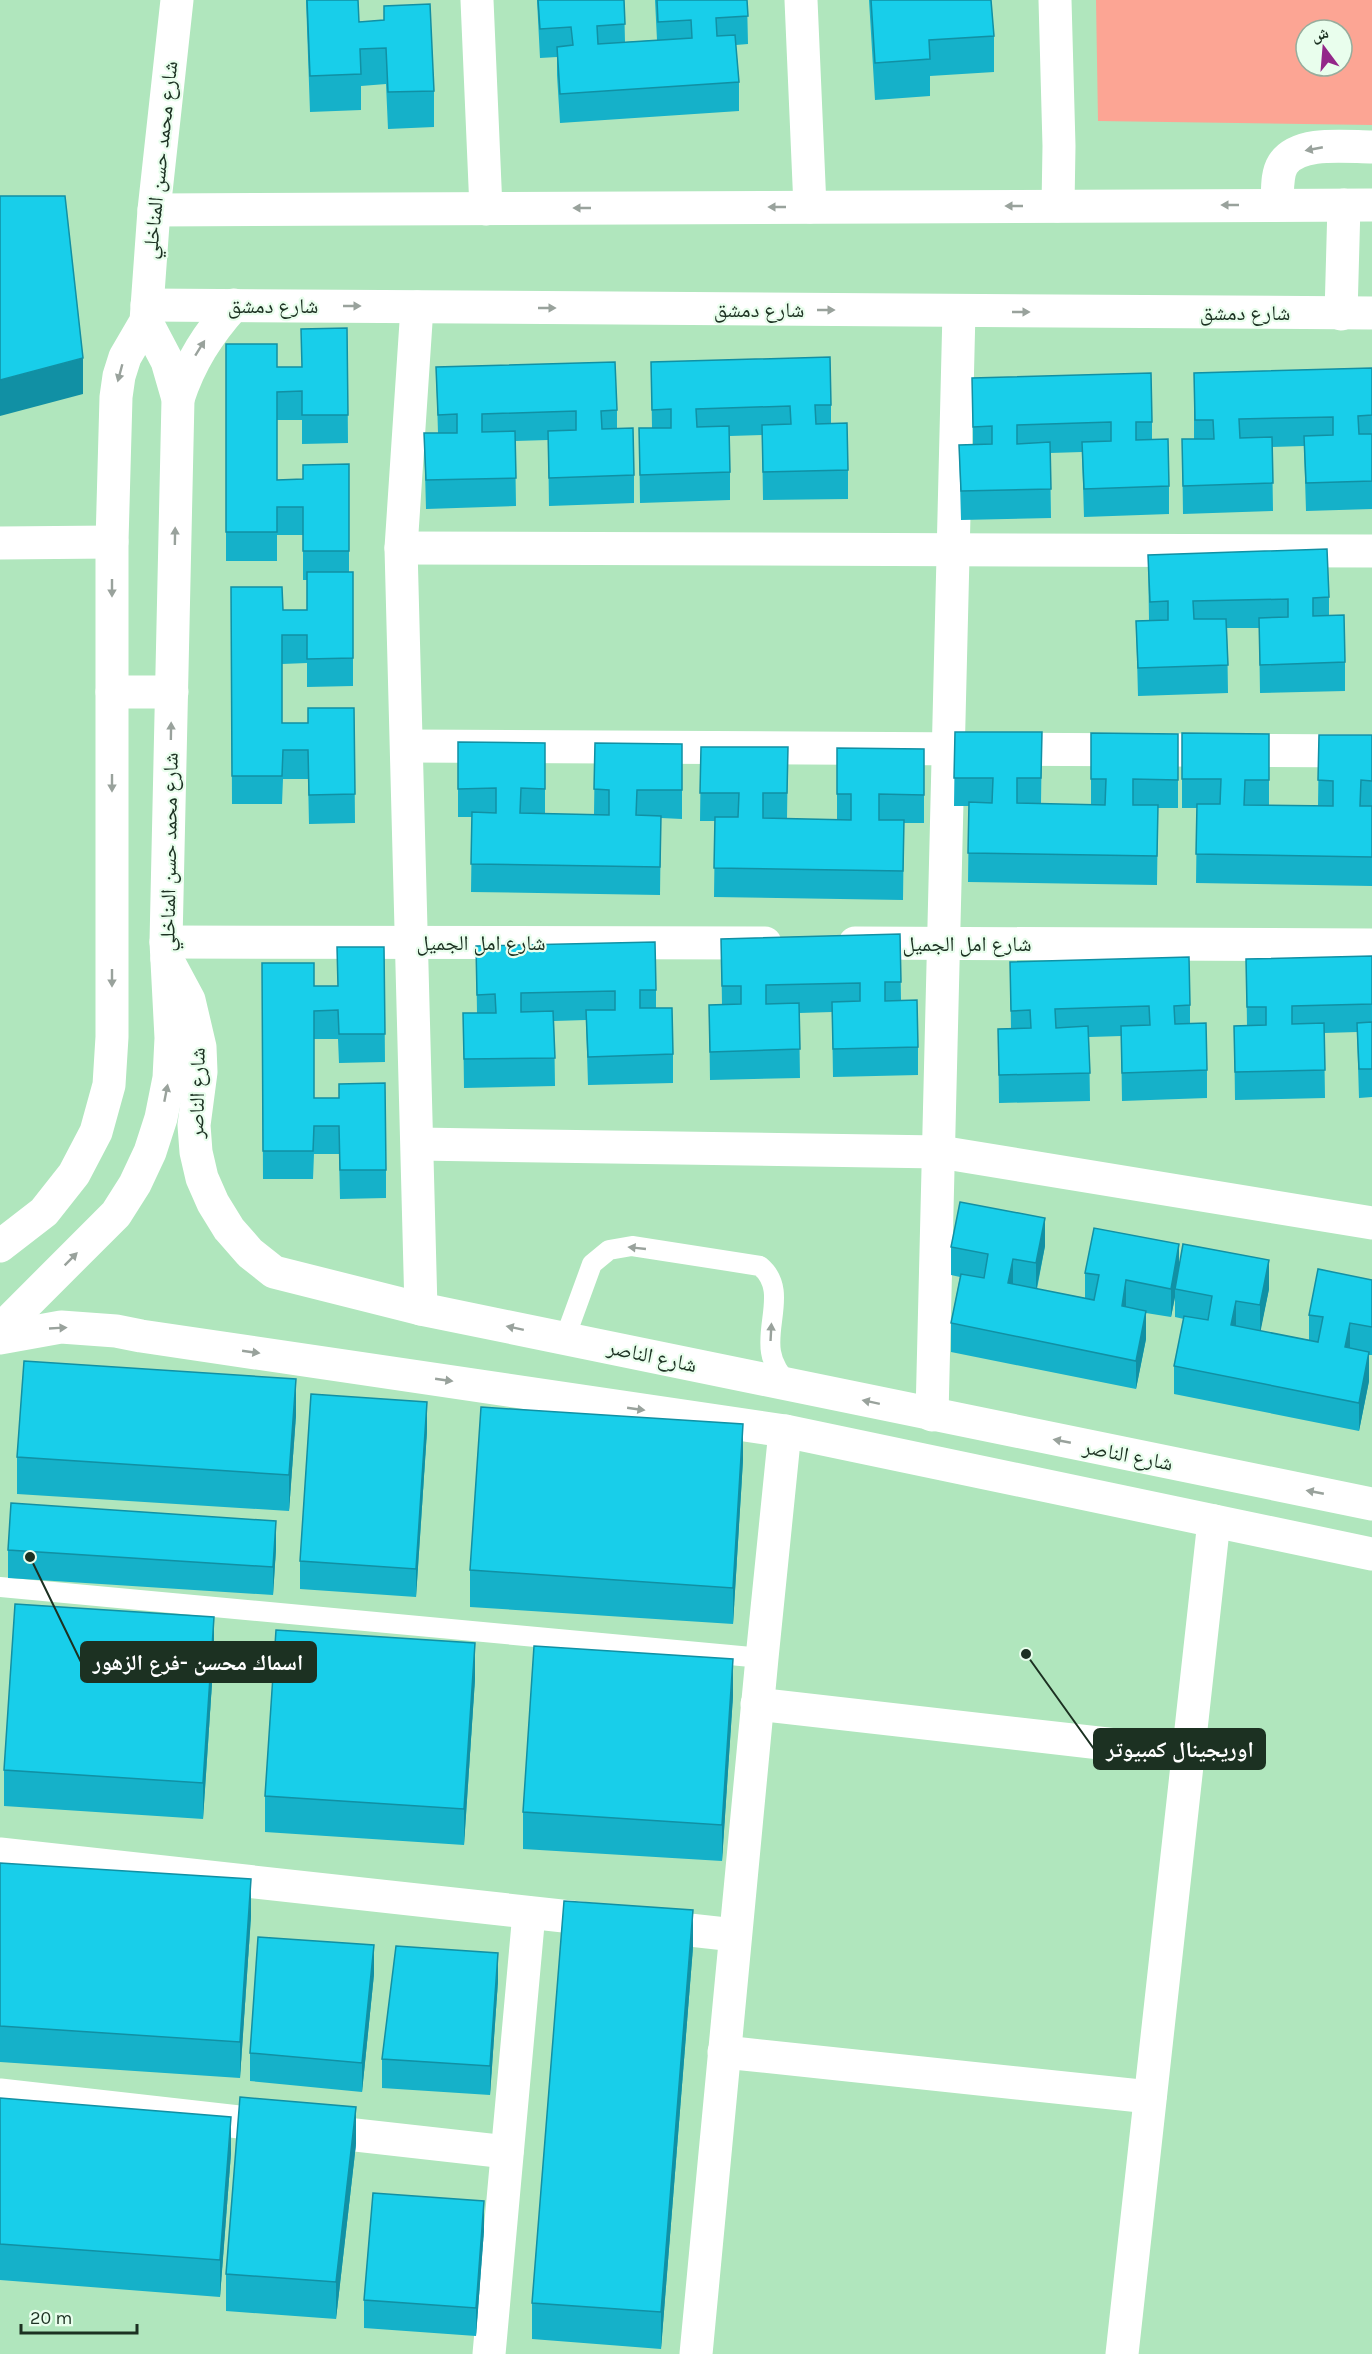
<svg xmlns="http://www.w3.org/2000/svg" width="1372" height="2354" viewBox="0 0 1372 2354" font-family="Karla,'Noto Naskh Arabic',sans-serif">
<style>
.green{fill:#fca594;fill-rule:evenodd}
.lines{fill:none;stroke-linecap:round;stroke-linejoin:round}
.service{stroke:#fff;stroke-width:20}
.minor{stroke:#fff;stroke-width:33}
.tertiary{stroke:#fff;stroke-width:33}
.wall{fill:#15b1c9}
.shaded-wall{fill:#1190a4}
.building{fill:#18ceea;stroke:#1190a4;stroke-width:1.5}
.oneway{fill:#99a29c}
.labels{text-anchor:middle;stroke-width:4.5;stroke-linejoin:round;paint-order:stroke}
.street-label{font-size:21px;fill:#1c3122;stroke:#e9feed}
.leader{fill:none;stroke:#1c3122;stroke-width:2}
.callout-dot{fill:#1c3122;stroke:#e9feed;stroke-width:2}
.callout{fill:#1c3122;stroke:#1c3122;stroke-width:2}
.callout-label{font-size:22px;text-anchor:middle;font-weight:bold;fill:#fff}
</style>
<rect width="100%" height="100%" fill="#b0e6bd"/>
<!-- green -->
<path class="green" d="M1096 0H1372V125L1098 121ZM1306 30H1342V66H1306Z"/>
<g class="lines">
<!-- service -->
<g class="service">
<path d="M565 1338 592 1264 609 1250 632 1246 760 1266C787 1288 766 1323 771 1352 773 1365 780 1375 789 1385"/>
<polyline points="0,1587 762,1658"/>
</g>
<!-- minor -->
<g class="minor">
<polyline points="477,0 486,209"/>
<polyline points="801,0 810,207"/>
<polyline points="1055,0 1059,146 1058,206"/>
<path d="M1277 205C1278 192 1276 175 1283 164 1299 140 1347 147 1372 147"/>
<polyline points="417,307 401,548 421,1309"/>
<polyline points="0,543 112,542"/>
<polyline points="401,548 1372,551"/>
<polyline points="407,746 1372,751"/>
<polyline points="166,942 765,943"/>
<polyline points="855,943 1372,945"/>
<polyline points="418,1144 940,1152 1372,1223"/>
<polyline points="932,1415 959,311"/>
<polyline points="757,1704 1187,1753"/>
<polyline points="0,1854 735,1935"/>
<polyline points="724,2052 1150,2097"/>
<polyline points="0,2095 507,2152"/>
<polyline points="489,2354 529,1913"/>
<polyline points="696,2354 762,1658 785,1431"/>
<polyline points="1122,2354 1214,1521"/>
</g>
<!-- tertiary -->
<g class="tertiary">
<polyline points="154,210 1372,205"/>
<polyline points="147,305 1372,313"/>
<polyline points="1341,314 1344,205"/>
<path d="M178 399C190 362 208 334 234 305"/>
<polyline points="112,692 172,692"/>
<polyline points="167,959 189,1000 200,1047 201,1072 194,1125 196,1152 202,1178 213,1203 229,1229 250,1253 274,1272 421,1309 1372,1504"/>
<polyline points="0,1246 44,1212 74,1174 96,1132 109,1085 112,1037 112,542 116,397 119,376 125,357 146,321 154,210 177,0"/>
<polyline points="0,1330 116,1214 135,1184 150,1152 161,1118 169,1078 171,1038 166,942 178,399 167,361 146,321"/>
<polyline points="0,1338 61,1327 116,1331 141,1336 785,1431 1372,1554"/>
</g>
</g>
<!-- wall -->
<g class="wall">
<polygon points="306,0 358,0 359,22 384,20 384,6 434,91 434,127 388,129 386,84 361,86 361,110 310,112"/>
<polygon points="537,0 624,0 625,42 657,40 655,0 747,0 748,44 736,45 739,82 739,111 560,123 557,75 557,57 540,58"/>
<polygon points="869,0 991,0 994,36 994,72 930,76 930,96 875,100"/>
<polygon points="347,328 348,443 302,444 302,420 277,420 277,480 303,479 349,464 349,572 353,572 353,686 307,687 307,663 282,664 282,723 308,723 354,708 355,823 309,824 308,779 283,779 282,804 232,804 231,587 283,610 307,610 307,580 303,580 303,535 277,535 277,561 226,561 226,344 277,367 301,367"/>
<polygon points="651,362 831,405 831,423 848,470 848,499 763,500 762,435 730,436 730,500 640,503 639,428 652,428"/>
<polygon points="436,367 617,410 617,429 634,475 634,503 549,506 548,440 515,441 516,506 426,509 424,433 438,433"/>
<polygon points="1372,368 1372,509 1306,511 1304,446 1272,447 1273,511 1183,514 1182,439 1194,439 1194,373"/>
<polygon points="972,378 1152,422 1152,440 1169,486 1169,514 1084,517 1082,452 1050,453 1051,518 961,520 959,445 973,445"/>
<polygon points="1148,555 1329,597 1329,616 1345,662 1345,691 1260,693 1259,628 1227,628 1228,693 1138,696 1136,621 1149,620"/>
<polygon points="955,732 1042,732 1041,804 1091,804 1091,733 1178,734 1178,808 1158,808 1157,885 968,882 969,806 954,806"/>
<polygon points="1182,733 1269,734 1269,805 1318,806 1319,735 1372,735 1372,886 1196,883 1197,808 1182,808"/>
<polygon points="458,742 545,743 545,814 594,814 595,743 682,744 682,819 661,818 660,895 471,892 472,817 458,817"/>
<polygon points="701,747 788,747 787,819 837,819 837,748 924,749 924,823 904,823 903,900 714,897 715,821 700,821"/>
<polygon points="900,934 901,1000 918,1047 918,1075 833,1077 832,1012 799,1013 800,1078 710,1080 709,1005 722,1005 721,939"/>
<polygon points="476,946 656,990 656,1008 673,1054 673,1083 588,1085 586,1020 554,1021 555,1086 464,1088 463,1013 477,1013"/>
<polygon points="337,947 384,947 385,1062 339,1063 338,1039 314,1039 314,1098 386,1170 386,1198 340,1199 339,1154 314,1154 313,1179 263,1179 262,963 314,986 338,986"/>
<polygon points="1372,956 1372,1097 1359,1098 1357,1032 1324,1033 1325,1098 1235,1100 1234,1026 1247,1025 1246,959"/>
<polygon points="1010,962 1190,1005 1190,1024 1207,1070 1207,1098 1122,1101 1121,1036 1089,1037 1090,1101 999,1103 998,1029 1011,1029"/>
<polygon points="1045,1246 1037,1289 1085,1298 1085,1273 1179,1265 1269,1289 1260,1331 1309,1340 1309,1315 1372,1280 1372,1355 1369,1355 1369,1381 1359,1431 1174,1394 1174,1366 1184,1319 1175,1317 1175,1297 1171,1317 1146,1313 1146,1339 1136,1389 951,1352 951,1323 960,1277 951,1275 951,1247"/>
<polygon points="296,1415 289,1511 17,1494 17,1457"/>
<polygon points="427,1431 416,1597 300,1589 300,1561"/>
<polygon points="743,1460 733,1624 470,1607 470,1570"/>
<polygon points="276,1549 273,1595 8,1578 8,1550"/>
<polygon points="214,1653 203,1819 4,1806 4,1770"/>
<polygon points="475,1679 464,1845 265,1832 265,1796"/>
<polygon points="733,1696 722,1861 523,1849 523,1812"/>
<polygon points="0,1863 251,1916 240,2078 0,2062"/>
<polygon points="693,1947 661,2349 532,2339 532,2303"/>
<polygon points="374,1974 362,2092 250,2081 250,2053"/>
<polygon points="498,1981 490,2095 382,2088 382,2059"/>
<polygon points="0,2098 231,2153 220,2297 0,2280"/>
<polygon points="356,2144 336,2319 226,2311 226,2274"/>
<polygon points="484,2230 476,2336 364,2328 364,2300"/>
</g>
<!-- shaded-wall -->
<g class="shaded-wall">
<polygon points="83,358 83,394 0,416 0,380"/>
<polygon points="1045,1218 1045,1246 1036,1291 1036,1263"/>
<polygon points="1179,1244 1179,1272 1175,1289 1175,1297 1171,1317 1171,1289"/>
<polygon points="1013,1259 1013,1287 1008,1283"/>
<polygon points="1269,1260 1269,1289 1260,1334 1260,1305"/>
<polygon points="1126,1280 1126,1309 1122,1306"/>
<polygon points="1236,1301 1236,1329 1231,1325"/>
<polygon points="1146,1311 1146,1339 1136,1389 1136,1361"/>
<polygon points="1350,1323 1350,1351 1345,1347"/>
<polygon points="1369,1352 1369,1381 1359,1431 1359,1403"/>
<polygon points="296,1379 296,1415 289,1511 289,1475"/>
<polygon points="427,1402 427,1431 416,1597 416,1569"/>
<polygon points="743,1424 743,1460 733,1624 733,1588"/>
<polygon points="276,1521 276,1549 273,1595 273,1567"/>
<polygon points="214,1617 214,1653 203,1819 203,1783"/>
<polygon points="475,1643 475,1679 464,1845 464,1809"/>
<polygon points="733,1659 733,1696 722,1861 722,1825"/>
<polygon points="251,1879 251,1916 240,2078 240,2042"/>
<polygon points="693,1910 693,1947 661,2349 661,2312"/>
<polygon points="374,1945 374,1974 362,2092 362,2063"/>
<polygon points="498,1953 498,1981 490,2095 490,2066"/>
<polygon points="356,2107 356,2144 336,2319 336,2282"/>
<polygon points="231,2117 231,2153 220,2297 220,2260"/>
<polygon points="484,2201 484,2230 476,2336 476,2308"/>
</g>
<!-- building -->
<g class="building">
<polygon points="307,0 358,0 359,22 384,20 384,6 430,4 434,91 388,92 386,48 360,49 361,74 310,76"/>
<polygon points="538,0 624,0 625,24 597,26 598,44 692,38 691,20 658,22 657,0 747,0 748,16 716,18 717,36 735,35 739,82 560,94 557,47 573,45 571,27 540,29"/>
<polygon points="871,0 991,0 994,36 929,40 930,59 875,63"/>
<polygon points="0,196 65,196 83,358 0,380"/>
<polygon points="347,328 348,415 302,415 302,391 277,392 277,480 303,479 303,465 349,464 349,551 303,551 303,507 277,507 277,532 226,532 226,344 277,344 277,367 302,367 301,329"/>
<polygon points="830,357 831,405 815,405 816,424 847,423 848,470 763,472 762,425 791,424 790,406 696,409 697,427 729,426 730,472 640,475 639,428 671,428 671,409 652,410 651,362"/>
<polygon points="615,362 617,410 601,411 602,429 633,428 634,475 549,478 548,431 576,430 576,411 482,414 482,432 515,431 516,478 426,480 424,433 457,433 457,414 438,415 436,367"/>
<polygon points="1372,368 1372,415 1358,416 1359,434 1372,434 1372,481 1306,483 1304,436 1333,435 1333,417 1239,419 1240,438 1272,437 1273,483 1183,486 1182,439 1214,439 1213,420 1195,420 1194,373"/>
<polygon points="1151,373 1152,422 1136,422 1136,440 1168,439 1169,486 1084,489 1082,442 1111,441 1111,422 1017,425 1017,444 1050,442 1051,489 961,491 959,445 992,444 992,426 973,427 972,378"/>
<polygon points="1327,549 1329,597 1313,598 1313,616 1344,615 1345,662 1260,665 1259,618 1288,617 1288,599 1193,601 1194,619 1226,619 1228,665 1138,668 1136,621 1168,620 1168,601 1150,602 1148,555"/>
<polygon points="307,572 353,572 353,658 307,659 307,635 282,635 282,723 308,723 308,708 354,708 355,794 309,795 308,750 283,750 282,776 232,776 231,587 282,587 283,610 307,610"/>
<polygon points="955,732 1042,732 1041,778 1017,778 1017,803 1105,805 1106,779 1091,779 1091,733 1178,734 1178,780 1133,779 1133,805 1158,805 1157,856 968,853 969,802 992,803 993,778 954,778"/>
<polygon points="1182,733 1269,734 1269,780 1245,780 1244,805 1333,806 1333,781 1318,780 1319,735 1372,735 1372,781 1361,780 1360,806 1372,806 1372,857 1196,854 1197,804 1220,804 1221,779 1182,779"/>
<polygon points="458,742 545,743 545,789 521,788 520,813 609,815 609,790 594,789 595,743 682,744 682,790 637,790 636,815 661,816 660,867 471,864 472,812 496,813 496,788 458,789"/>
<polygon points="701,747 788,747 787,793 763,793 763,818 851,820 851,794 837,794 837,748 924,749 924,795 879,794 879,820 904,820 903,871 714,868 715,817 738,817 739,793 700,793"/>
<polygon points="900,934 901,982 885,982 885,1001 917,1000 918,1047 833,1049 832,1002 860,1001 860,983 766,985 766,1004 799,1003 800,1049 710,1052 709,1005 741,1004 741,986 722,986 721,939"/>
<polygon points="655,942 656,990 640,990 640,1008 672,1008 673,1054 588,1057 586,1010 615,1010 615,991 521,993 521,1012 553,1011 555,1058 464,1059 463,1013 496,1013 495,994 477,995 476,946"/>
<polygon points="337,947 384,947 385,1034 339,1034 338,1010 314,1011 314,1098 339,1098 339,1084 385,1083 386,1170 340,1170 339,1126 314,1126 313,1151 263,1151 262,963 314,963 314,986 338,986"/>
<polygon points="1372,956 1372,1004 1292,1006 1292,1024 1324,1023 1325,1070 1235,1072 1234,1026 1266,1025 1266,1007 1247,1007 1246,959"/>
<polygon points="1189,957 1190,1005 1174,1006 1175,1024 1206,1023 1207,1070 1122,1073 1121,1026 1150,1025 1149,1006 1055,1009 1056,1028 1088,1026 1090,1073 999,1075 998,1029 1031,1028 1030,1010 1011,1011 1010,962"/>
<polygon points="1372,1022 1372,1069 1359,1069 1357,1023"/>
<polygon points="960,1202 1045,1218 1036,1263 1013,1259 1008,1283 1094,1300 1099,1275 1085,1273 1094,1228 1179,1244 1171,1289 1126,1280 1122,1306 1146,1311 1136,1361 951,1323 961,1274 984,1278 988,1254 951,1247"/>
<polygon points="1183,1244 1269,1260 1260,1305 1236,1301 1231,1325 1318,1342 1323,1317 1309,1315 1318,1269 1372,1280 1372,1327 1350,1323 1345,1347 1369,1352 1359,1403 1174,1366 1184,1316 1208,1320 1212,1296 1175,1289"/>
<polygon points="24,1361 296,1379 289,1475 17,1457"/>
<polygon points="311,1394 427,1402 416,1569 300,1561"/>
<polygon points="481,1407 743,1424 733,1588 470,1570"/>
<polygon points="11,1503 276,1521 273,1567 8,1550"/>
<polygon points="15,1604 214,1617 203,1783 4,1770"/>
<polygon points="276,1630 475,1643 464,1809 265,1796"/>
<polygon points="534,1646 733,1659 722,1825 523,1812"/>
<polygon points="0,1863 251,1879 240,2042 0,2026"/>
<polygon points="564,1901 693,1910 661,2312 532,2303"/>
<polygon points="258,1937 374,1945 362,2063 250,2053"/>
<polygon points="396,1946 498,1953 490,2066 382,2059"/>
<polygon points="240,2097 356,2107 336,2282 226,2274"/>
<polygon points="0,2098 231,2117 220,2260 0,2244"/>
<polygon points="373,2193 484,2201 476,2308 364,2300"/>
</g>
<!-- one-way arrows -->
<defs><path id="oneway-solid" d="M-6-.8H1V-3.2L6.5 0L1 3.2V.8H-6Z" transform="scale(1.5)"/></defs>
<g class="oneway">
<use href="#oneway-solid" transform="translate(1314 149) rotate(169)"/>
<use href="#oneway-solid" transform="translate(1230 205) rotate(180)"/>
<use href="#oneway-solid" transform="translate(1014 206) rotate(180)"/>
<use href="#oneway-solid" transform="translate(777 207) rotate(180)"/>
<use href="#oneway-solid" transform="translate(582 208) rotate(180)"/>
<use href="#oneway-solid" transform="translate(352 306)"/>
<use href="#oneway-solid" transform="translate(547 308)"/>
<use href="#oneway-solid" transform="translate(826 310)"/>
<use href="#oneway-solid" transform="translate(1021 312)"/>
<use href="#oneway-solid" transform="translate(200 348) rotate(-58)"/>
<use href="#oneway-solid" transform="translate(120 373) rotate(105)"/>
<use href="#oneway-solid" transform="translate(175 536) rotate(-89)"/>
<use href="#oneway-solid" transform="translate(112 588) rotate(90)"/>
<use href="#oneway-solid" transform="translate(171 731) rotate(-89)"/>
<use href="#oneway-solid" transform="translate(112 783) rotate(90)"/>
<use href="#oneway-solid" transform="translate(112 978) rotate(90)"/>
<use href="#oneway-solid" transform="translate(166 1093) rotate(-79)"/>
<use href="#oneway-solid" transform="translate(637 1248) rotate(-174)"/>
<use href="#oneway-solid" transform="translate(71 1259) rotate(-45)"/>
<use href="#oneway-solid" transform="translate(58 1328) rotate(-3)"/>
<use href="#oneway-solid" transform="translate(515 1328) rotate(-168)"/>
<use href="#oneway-solid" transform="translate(771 1332) rotate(-87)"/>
<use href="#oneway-solid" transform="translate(251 1352) rotate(8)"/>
<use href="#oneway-solid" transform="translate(444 1380) rotate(8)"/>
<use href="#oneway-solid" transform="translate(871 1402) rotate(-168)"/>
<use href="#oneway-solid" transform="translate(636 1409) rotate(8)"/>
<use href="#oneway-solid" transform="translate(1062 1441) rotate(-169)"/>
<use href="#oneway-solid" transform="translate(1315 1492) rotate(-169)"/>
</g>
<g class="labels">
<!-- street labels -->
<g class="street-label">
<text transform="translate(160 160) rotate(-84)" y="7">شارع محمد حسن المناخلي</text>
<text x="273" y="313">شارع دمشق</text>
<text x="759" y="317">شارع دمشق</text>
<text x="1245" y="320">شارع دمشق</text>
<text transform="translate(169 852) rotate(-89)" y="7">شارع محمد حسن المناخلي</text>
<text x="481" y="950">شارع امل الجميل</text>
<text x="967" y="951">شارع امل الجميل</text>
<text transform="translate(197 1093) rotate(-89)" y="7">شارع الناصر</text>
<text transform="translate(652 1356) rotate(12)" y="7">شارع الناصر</text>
<text transform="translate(1128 1455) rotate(11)" y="7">شارع الناصر</text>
</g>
</g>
<!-- callouts -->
<path class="leader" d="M30 1557L81 1662M1026 1654L1094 1749"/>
<g class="callout-dot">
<circle cx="30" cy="1557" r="6"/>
<circle cx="1026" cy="1654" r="6"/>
</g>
<g class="callout">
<rect x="81" y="1642" width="235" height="40" rx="6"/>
<rect x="1094" y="1729" width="171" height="40" rx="6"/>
</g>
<g class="callout-label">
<text x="198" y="1670">اسماك محسن -فرع الزهور</text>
<text x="1180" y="1757">اوريجينال كمبيوتر</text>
</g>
<!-- north arrow -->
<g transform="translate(1324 48) rotate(344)"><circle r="28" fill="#e9feed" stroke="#97ac9c" stroke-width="1.5"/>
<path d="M0-4.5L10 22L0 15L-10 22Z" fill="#932789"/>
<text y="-9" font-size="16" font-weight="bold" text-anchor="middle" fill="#1c3122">ش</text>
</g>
<!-- scale -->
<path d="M21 2324v9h116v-9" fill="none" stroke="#1c3122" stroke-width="3"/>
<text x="30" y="2324" font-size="18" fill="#1c3122" stroke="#e9feed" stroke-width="4.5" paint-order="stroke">20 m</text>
</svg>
